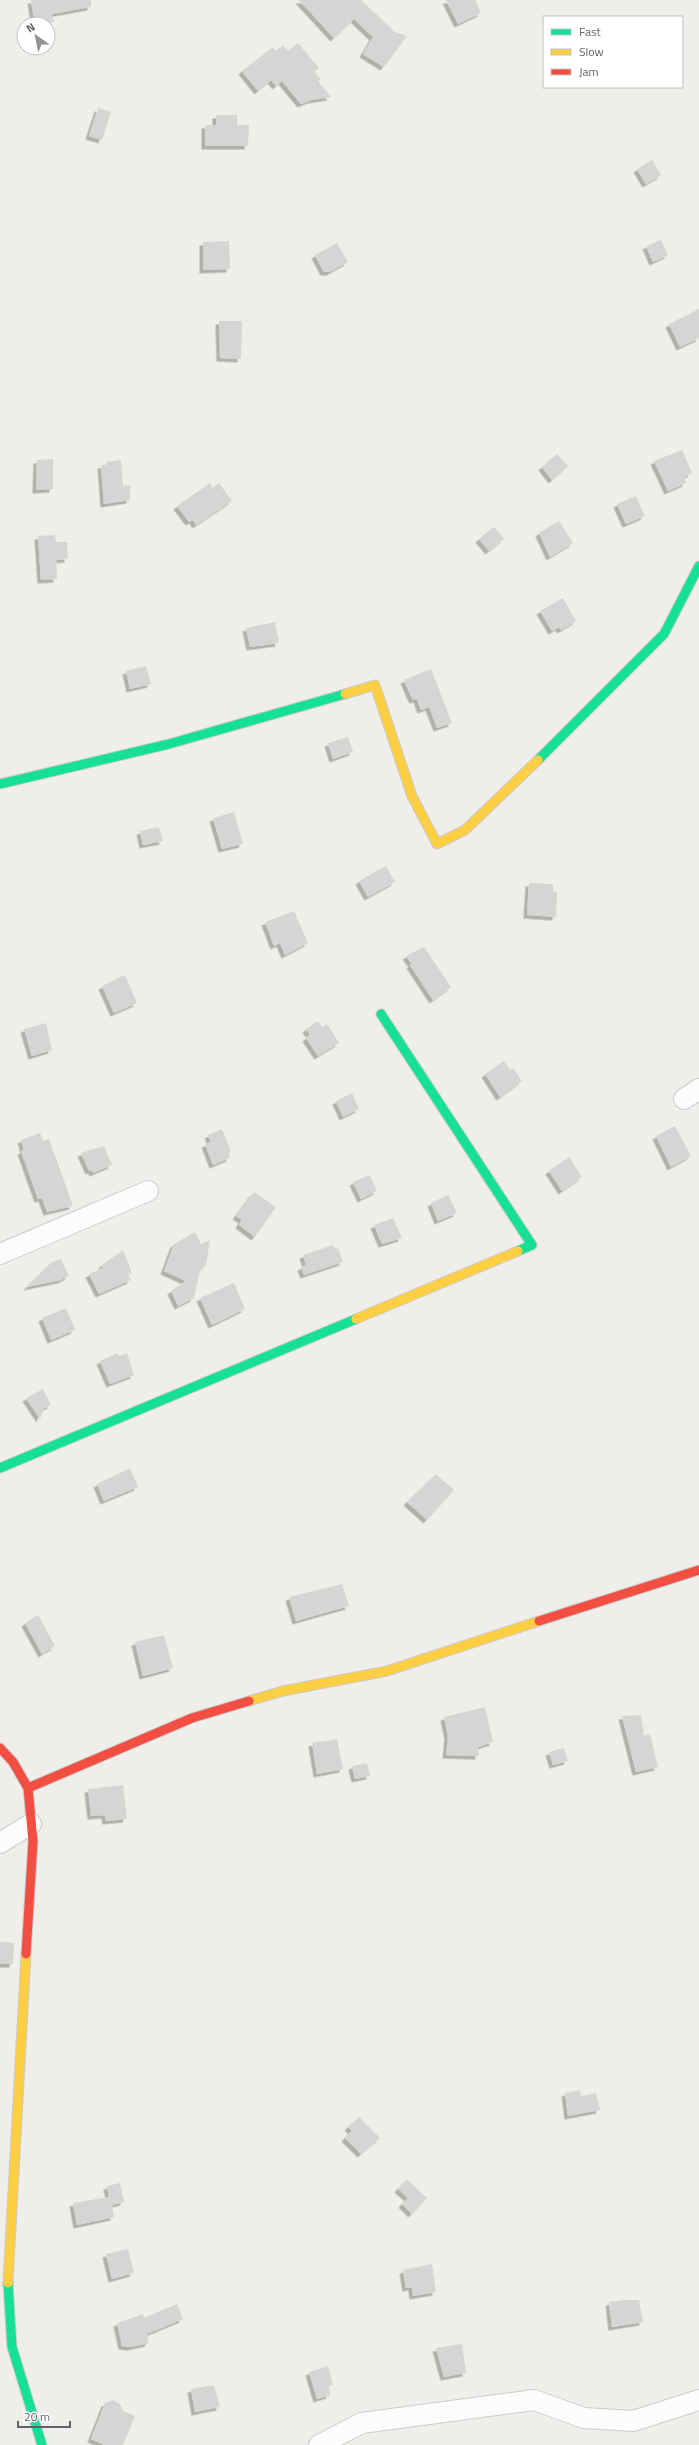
<svg xmlns="http://www.w3.org/2000/svg" width="699" height="2445" viewBox="0 0 699 2445" font-family="'Titillium Web',sans-serif">
<style>
.building{fill:#d6d5d3;filter:url(#shadow)}
.lines{fill:none;stroke-linecap:round;stroke-linejoin:round}
.street-casing{stroke:#cbcccc;stroke-width:22}
.fast-casing{stroke:#cacacb;stroke-width:11}
.slow-casing{stroke:#cacacb;stroke-width:11}
.jam-casing{stroke:#cacacb;stroke-width:11}
.street{stroke:#fdfcfc;stroke-width:20}
.fast{stroke:#16e098;stroke-width:9}
.slow{stroke:#ffcf43;stroke-width:9}
.jam{stroke:#f24e42;stroke-width:9}
</style>
<defs>
<filter id="shadow"><feDropShadow dx="-3.5" dy="3.5" stdDeviation="0" flood-color="#0004"/></filter>
</defs>
<rect width="100%" height="100%" fill="#efeeea"/>
<!-- building -->
<g class="building">
<polygon points="31,0 91,0 91,7 52,14 54,22 40,24 34,20"/>
<polygon points="299,0 361,0 395,32 407,36 384,67 363,54 373,37 354,19 334,38"/>
<polygon points="446,0 475,0 481,13 458,24"/>
<polygon points="298,43 319,68 314,72 321,79 318,81 331,97 311,100 301,104 282,81 276,86 271,80 258,91 242,71 273,47 276,51 283,45 288,51"/>
<polygon points="98,108 111,112 102,140 89,136"/>
<polygon points="216,115 237,115 237,125 249,125 248,146 205,146 205,125 216,125"/>
<polygon points="652,160 661,175 646,184 637,169"/>
<polygon points="661,240 668,255 653,262 646,246"/>
<polygon points="229,241 230,269 203,270 203,242"/>
<polygon points="337,243 348,262 330,272 324,272 315,255"/>
<polygon points="699,309 699,338 680,347 669,324"/>
<polygon points="219,321 242,321 241,359 220,358"/>
<polygon points="682,450 692,473 684,477 686,483 668,491 654,461"/>
<polygon points="557,454 568,466 552,480 542,467"/>
<polygon points="53,459 53,489 36,490 37,460"/>
<polygon points="121,460 123,486 130,485 130,500 104,504 101,465 107,465 107,462"/>
<polygon points="210,483 212,488 219,483 232,501 196,525 193,520 189,522 177,506"/>
<polygon points="636,496 645,516 626,524 617,504"/>
<polygon points="559,521 573,543 550,557 539,533"/>
<polygon points="494,527 504,539 489,551 479,539"/>
<polygon points="55,535 56,542 67,542 68,559 56,560 57,579 41,580 38,536"/>
<polygon points="563,598 576,621 561,630 559,627 552,631 540,611"/>
<polygon points="275,622 279,643 250,647 246,628"/>
<polygon points="146,666 151,684 130,689 126,671"/>
<polygon points="431,669 452,723 437,728 429,707 421,710 417,699 413,700 410,694 404,680"/>
<polygon points="348,737 353,752 333,759 328,743"/>
<polygon points="234,812 243,844 222,849 213,818"/>
<polygon points="159,827 163,841 143,845 140,831"/>
<polygon points="386,866 395,882 368,897 359,881"/>
<polygon points="529,883 553,884 553,892 557,892 556,917 527,915"/>
<polygon points="294,911 308,943 285,955 280,943 274,946 265,922"/>
<polygon points="424,947 451,987 433,1000 410,965 412,964 406,956"/>
<polygon points="125,975 137,1003 114,1013 102,986"/>
<polygon points="318,1021 322,1027 327,1024 339,1043 318,1056 306,1038 310,1035 306,1029"/>
<polygon points="46,1023 52,1050 32,1056 24,1029"/>
<polygon points="504,1061 510,1070 513,1068 522,1081 500,1097 485,1074"/>
<polygon points="352,1093 359,1109 343,1117 336,1101"/>
<polygon points="675,1126 691,1156 671,1167 656,1136"/>
<polygon points="222,1129 231,1152 229,1154 230,1158 213,1165 205,1144 211,1142 208,1135"/>
<polygon points="40,1133 43,1141 49,1139 73,1206 47,1212 42,1198 38,1199 21,1151 24,1150 21,1140"/>
<polygon points="104,1146 112,1165 93,1173 92,1170 89,1171 81,1153"/>
<polygon points="569,1157 582,1177 562,1191 549,1171"/>
<polygon points="370,1175 377,1191 361,1199 353,1182"/>
<polygon points="254,1192 276,1207 255,1237 239,1225 242,1220 236,1216"/>
<polygon points="448,1195 457,1213 438,1221 431,1203"/>
<polygon points="393,1218 402,1238 382,1244 374,1225"/>
<polygon points="195,1232 201,1244 210,1240 206,1265 200,1270 194,1298 178,1306 171,1291 186,1281 164,1271 174,1244"/>
<polygon points="333,1245 335,1249 338,1248 343,1262 304,1275 301,1267 306,1265 303,1255"/>
<polygon points="123,1250 132,1273 128,1275 131,1280 99,1294 89,1274 103,1268 102,1265"/>
<polygon points="61,1259 69,1276 61,1280 27,1287 52,1262"/>
<polygon points="234,1283 245,1309 212,1325 200,1298"/>
<polygon points="66,1308 75,1330 51,1340 42,1318"/>
<polygon points="118,1353 119,1356 127,1353 134,1375 110,1384 100,1361"/>
<polygon points="43,1389 51,1405 44,1408 40,1419 26,1398"/>
<polygon points="130,1468 138,1487 104,1501 97,1484"/>
<polygon points="436,1474 454,1490 427,1520 407,1502"/>
<polygon points="342,1584 349,1606 296,1621 289,1597"/>
<polygon points="38,1615 55,1646 42,1654 25,1623"/>
<polygon points="164,1635 173,1668 143,1676 135,1642"/>
<polygon points="485,1707 493,1742 478,1747 479,1756 446,1755 448,1736 444,1717"/>
<polygon points="641,1715 644,1736 650,1734 658,1767 636,1772 622,1716"/>
<polygon points="337,1739 343,1769 317,1774 312,1743"/>
<polygon points="564,1748 568,1761 553,1765 549,1752"/>
<polygon points="367,1763 370,1776 355,1779 352,1766"/>
<polygon points="123,1785 127,1819 106,1821 105,1815 91,1816 88,1789"/>
<polygon points="0,1942 14,1943 13,1964 0,1964"/>
<polygon points="580,2090 581,2096 596,2093 600,2110 568,2116 565,2093"/>
<polygon points="359,2117 380,2138 361,2154 345,2138 352,2131 348,2127"/>
<polygon points="407,2179 427,2198 412,2214 402,2204 408,2198 398,2189"/>
<polygon points="120,2183 124,2202 112,2205 114,2217 77,2225 73,2203 109,2197 107,2186"/>
<polygon points="128,2249 134,2273 112,2279 106,2254"/>
<polygon points="432,2264 436,2292 413,2296 412,2287 406,2288 403,2270"/>
<polygon points="623,2300 639,2300 643,2322 612,2327 609,2302"/>
<polygon points="177,2304 183,2319 147,2334 149,2343 131,2347 122,2346 117,2323 143,2314 144,2318"/>
<polygon points="462,2344 466,2373 444,2377 436,2348"/>
<polygon points="328,2366 333,2385 329,2386 330,2395 317,2399 309,2372"/>
<polygon points="214,2385 220,2407 195,2412 191,2389"/>
<polygon points="113,2400 120,2404 123,2411 135,2416 123,2445 105,2445 91,2439 105,2403"/>
</g>
<g class="lines">
<!-- street casing -->
<g class="street-casing">
<g id="street">
<polyline points="684,1099 699,1089"/>
<polyline points="0,1254 148,1191"/>
<polyline points="0,1843 31,1824"/>
<polyline points="319,2445 362,2423 534,2400 584,2418 633,2421 699,2400"/>
</g>
</g>
<!-- fast casing -->
<g class="fast-casing">
<g id="fast">
<polyline points="538,760 664,634 699,566"/>
<polyline points="0,784 169,744 345,694"/>
<polyline points="381,1014 532,1245 518,1251"/>
<polyline points="0,1468 356,1319"/>
<polyline points="8,2283 12,2347 42,2445"/>
</g>
</g>
<!-- slow casing -->
<g class="slow-casing">
<g id="slow">
<polyline points="345,694 375,685 412,796 437,844 465,830 538,760"/>
<polyline points="356,1319 518,1251"/>
<polyline points="249,1701 283,1691 387,1671 539,1621"/>
<polyline points="8,2283 26,1954"/>
</g>
</g>
<!-- jam casing -->
<g class="jam-casing">
<g id="jam">
<polyline points="539,1621 699,1570"/>
<polyline points="0,1748 13,1762 28,1788 33,1841 26,1954"/>
<polyline points="28,1788 192,1718 249,1701"/>
</g>
</g>
<!-- street -->
<use href="#street" class="street"/>
<!-- fast -->
<use href="#fast" class="fast"/>
<!-- slow -->
<use href="#slow" class="slow"/>
<!-- jam -->
<use href="#jam" class="jam"/>
</g>
<!-- legend -->
<rect x="543" y="16" width="140" height="72" fill="#ffffff" stroke="#bfc1c3"/>
<rect x="551" y="29" width="20" height="6" fill="#16e098" stroke="#bfc1c3"/>
<text x="579" y="36" font-size="12" fill="#5f6368">Fast</text>
<rect x="551" y="49" width="20" height="6" fill="#ffcf43" stroke="#bfc1c3"/>
<text x="579" y="56" font-size="12" fill="#5f6368">Slow</text>
<rect x="551" y="69" width="20" height="6" fill="#f24e42" stroke="#bfc1c3"/>
<text x="579" y="76" font-size="12" fill="#5f6368">Jam</text>
<!-- north arrow -->
<g transform="translate(36 36) rotate(327)"><circle r="19" fill="#ffffff" stroke="#bfc1c3"/>
<path d="M0-3L7 15L0 10L-7 15Z" fill="#919496"/>
<text y="-6" font-size="11" font-weight="bold" text-anchor="middle" fill="#5f6368">N</text>
</g>
<!-- scale -->
<path d="M18 2421v6h52v-6" fill="none" stroke="#5f6368" stroke-width="2"/>
<text x="24" y="2421" font-size="12" fill="#5f6368" stroke="#ffffff" stroke-width="3" paint-order="stroke">20 m</text>
</svg>
